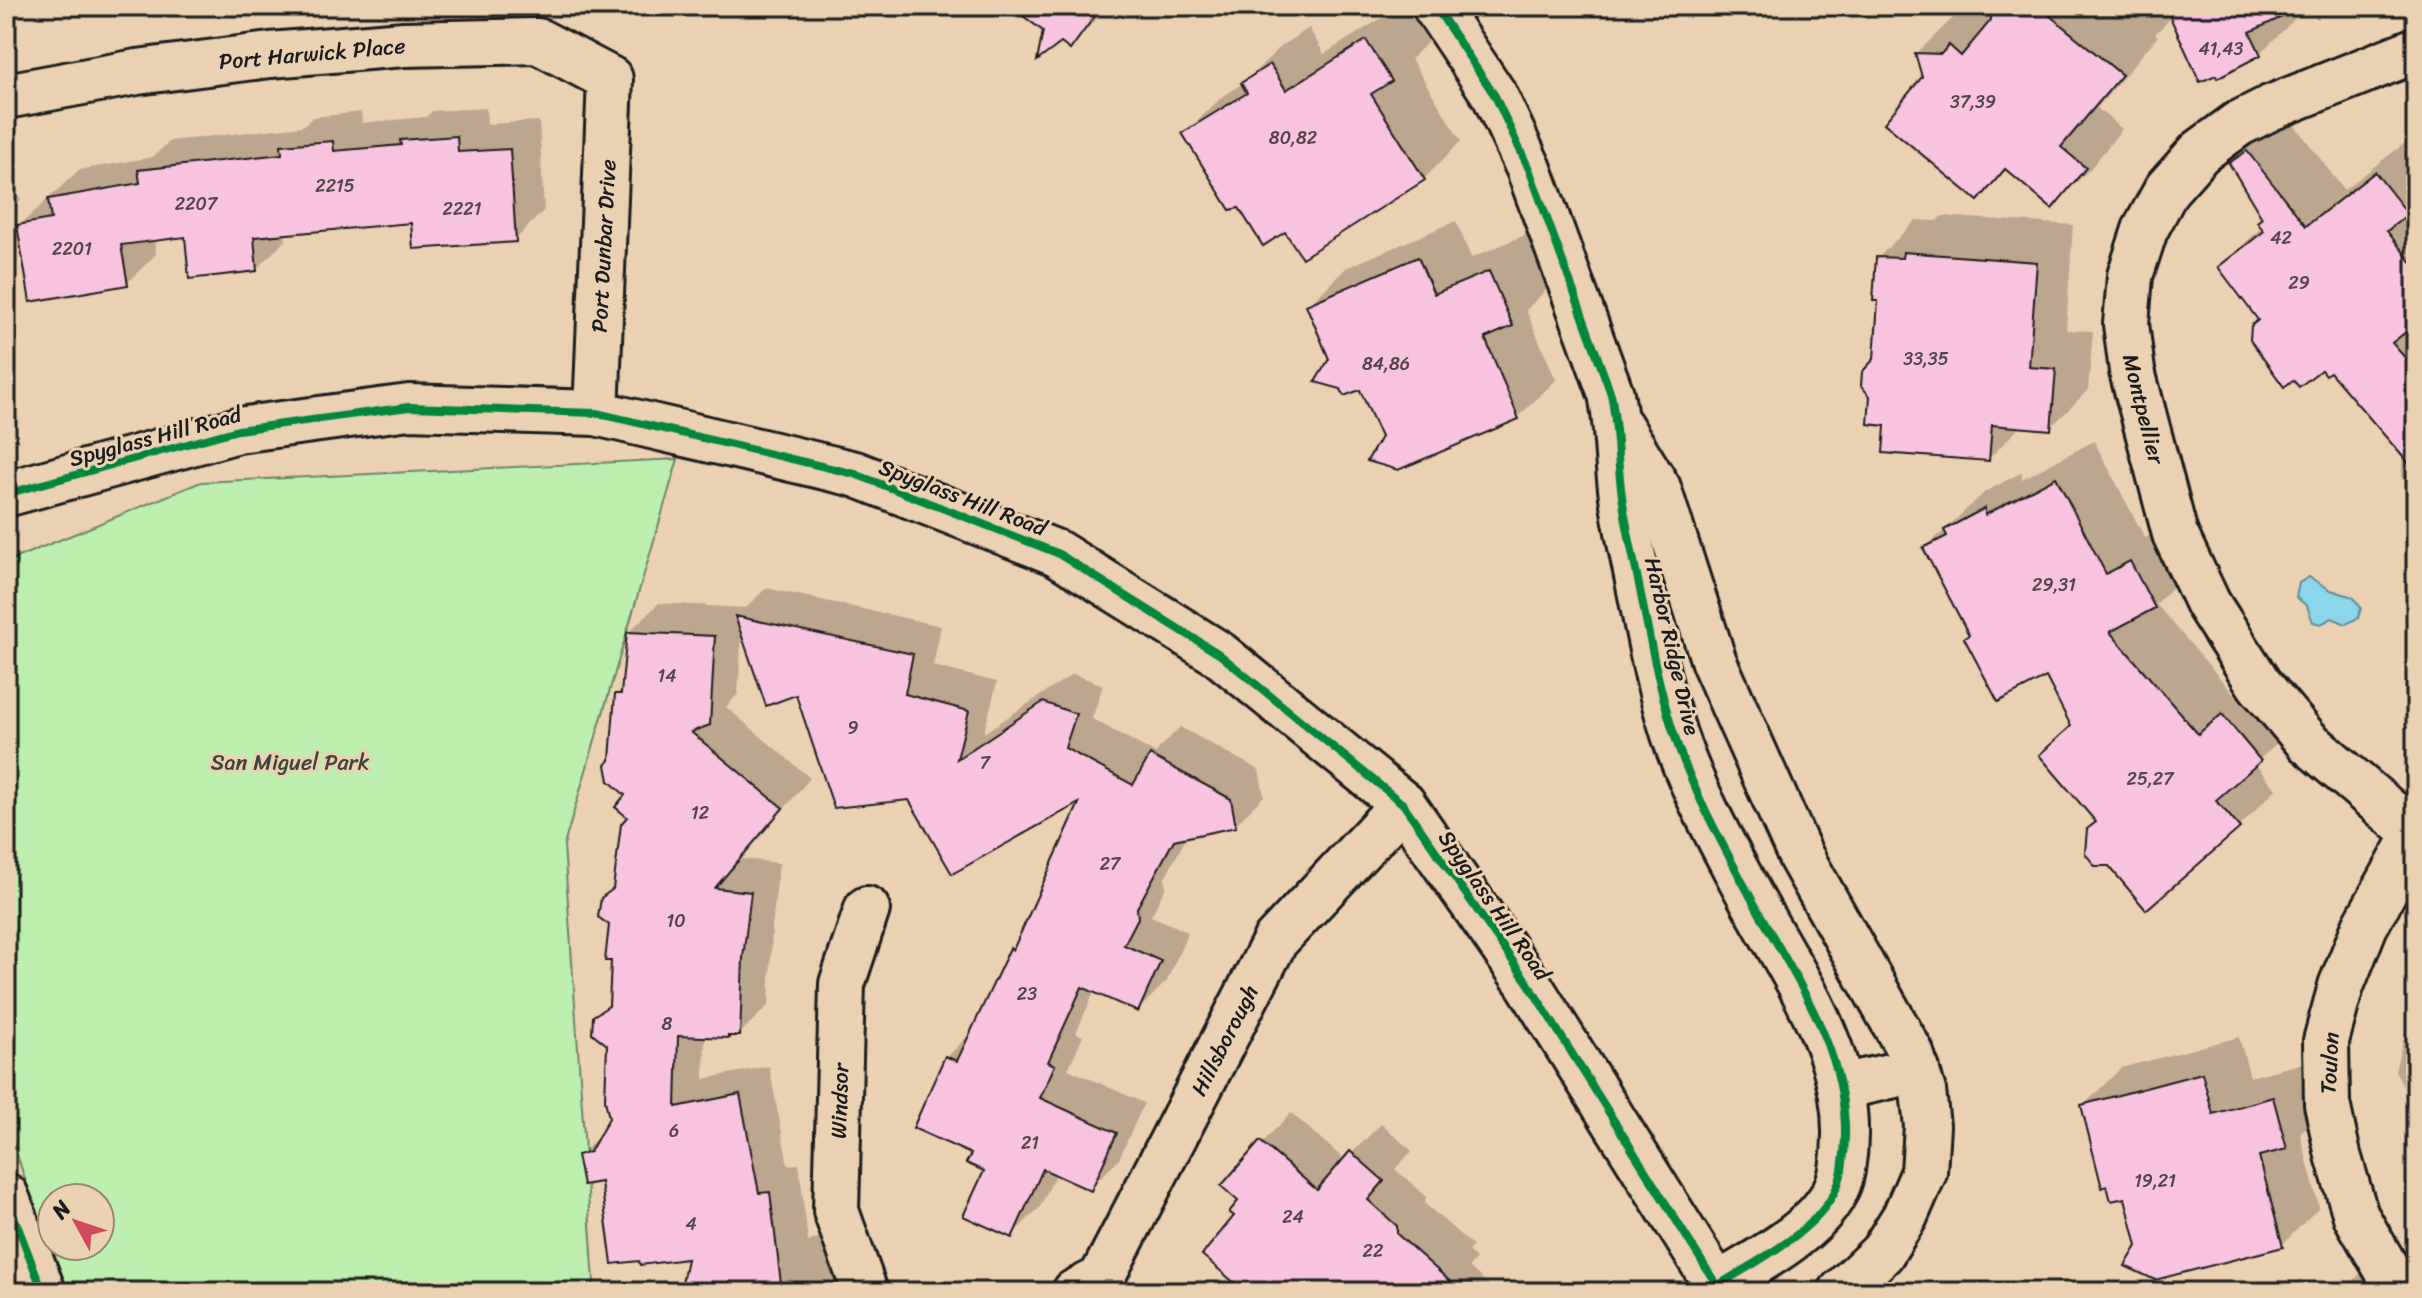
<svg xmlns="http://www.w3.org/2000/svg" width="2422" height="1298" viewBox="0 0 2422 1298" font-family="Sriracha,sans-serif">
<style>
.green{fill:#bceeae;stroke:#6c8565;stroke-width:2;fill-rule:evenodd}
.water{fill:#8cd6ec;stroke:#5f8c99;stroke-width:2}
.shadow{fill:#0003}
.building{fill:#f8c3df;stroke:#1c1c1c;stroke-width:2}
.lines{fill:none;stroke-linecap:round;stroke-linejoin:round}
.minor-casing{stroke:#1c1c1c;stroke-width:50}
.tertiary-casing{stroke:#1c1c1c;stroke-width:50}
.secondary-casing{stroke:#1c1c1c;stroke-width:50}
.minor{stroke:#ebd0b2;stroke-width:44}
.tertiary{stroke:#ebd0b2;stroke-width:44}
.secondary{stroke:#ebd0b2;stroke-width:44}
.cycleway-casing{stroke:#ebd0b2;stroke-width:13}
.cycleway{stroke:#00873e;stroke-width:8}
.labels{text-anchor:middle;stroke-width:6;stroke-linejoin:round;paint-order:stroke}
.number-label{font-size:18px;fill:#53464d}
.street-label{font-size:22px;fill:#1c1c1c;stroke:#ebd0b2}
.park-label{font-size:22px;fill:#3c4639;stroke:#ebd0b2}
</style>
<rect width="100%" height="100%" fill="#ebd0b2"/>
<filter id="ink" filterUnits="userSpaceOnUse"><feTurbulence type="fractalNoise" baseFrequency=".0125" numOctaves="2"/><feDisplacementMap in="SourceGraphic" scale="16" xChannelSelector="R" yChannelSelector="G"/><feConvolveMatrix kernelMatrix="1 2 1 2 8 2 1 2 1" color-interpolation-filters="sRGB"/></filter>
<g filter="url(#ink)">
<!-- green -->
<path class="green" d="M678 459 564 845 594 1282 587 1292H62L6 1121V562L201 482ZM52 1198H100V1246H52Z"/>
<!-- water -->
<polygon class="water" points="2309,577 2331,590 2353,597 2361,608 2358,618 2346,624 2332,618 2321,624 2313,622 2307,606 2296,597 2299,583"/>
<!-- shadow -->
<g class="shadow">
<polygon points="973,6 991,6 983,14"/>
<polygon points="1013,6 1110,6 1069,47"/>
<polygon points="1401,6 1406,6 1428,42 1411,59 1461,141 1424,179 1286,229 1240,206 1185,133 1223,96 1245,82 1281,46 1309,28 1324,54"/>
<polygon points="1992,6 2121,6 2132,15 2128,6 2300,6 2294,9 2298,16 2260,53 2172,17 2155,34 2158,36 2097,108 2122,129 2090,169 2052,206 2007,169 1978,198 1924,78 1917,53 1955,16 1979,17 1988,9 1993,13"/>
<polygon points="486,108 487,124 539,121 544,210 515,240 413,221 285,233 286,240 256,269 186,235 154,239 156,254 127,283 20,225 79,170 153,157 170,141 303,126 313,117 361,112 362,123 426,117 432,111"/>
<polygon points="2286,114 2344,190 2414,136 2416,138 2416,479 2402,479 2402,452 2330,369 2260,319 2220,267 2263,226 2264,217 2231,163 2269,126"/>
<polygon points="6,188 21,199 6,220"/>
<polygon points="1942,216 2073,225 2066,330 2093,331 2088,390 2050,428 2022,425 1988,459 1887,424 1876,360 1880,299 1878,258 1916,220 1937,221"/>
<polygon points="1456,221 1471,258 1527,234 1549,287 1526,310 1556,380 1518,417 1383,437 1361,388 1331,359 1309,305 1346,268"/>
<polygon points="2094,441 2145,538 2168,525 2191,569 2156,604 2237,698 2260,678 2298,722 2255,764 2276,789 2239,827 2110,864 2098,821 2042,755 2072,724 2047,674 1970,634 1925,548 1985,492 2022,472 2022,479"/>
<polygon points="766,588 941,626 933,666 997,682 984,733 1073,674 1103,685 1092,719 1155,753 1180,727 1259,770 1264,796 1235,825 1188,835 1165,877 1166,887 1151,916 1188,932 1167,981 1138,1010 1095,990 1076,1033 1083,1036 1068,1069 1144,1103 1119,1159 1090,1188 1056,1173 1040,1207 1011,1236 986,1170 974,1153 947,1057 973,1031 1011,949 1018,942 1083,799 910,798 797,693 742,631 738,694 726,707 810,778 742,859 779,863 772,927 769,1005 739,1034 705,1035 704,1079 769,1066 788,1165 799,1164 808,1242 825,1235 840,1279 827,1292 682,1292 689,1257 579,1156 604,1131 611,1118 609,1044 595,1017 611,1001 611,924 603,899 615,886 629,817 628,795 612,761 617,694 623,688 629,632 659,603 746,608"/>
<polygon points="2416,992 2416,1092 2408,1097 2395,1070"/>
<polygon points="2239,1037 2250,1077 2311,1061 2323,1109 2300,1133 2319,1207 2282,1245 2139,1246 2126,1195 2083,1106 2121,1068"/>
<polygon points="1291,1113 1345,1160 1381,1124 1412,1151 1395,1169 1426,1196 1425,1204 1473,1246 1468,1251 1476,1259 1469,1267 1491,1287 1487,1292 1248,1292 1237,1216 1262,1143"/>
<polygon points="2371,1263 2400,1292 2342,1292"/>
<polygon points="2300,1279 2314,1292 2287,1292"/>
</g>
<!-- building -->
<g class="building">
<polygon points="1010,6 1102,6 1070,50 1061,43 1037,61 1043,31"/>
<polygon points="1990,6 2038,6 2122,75 2061,147 2086,168 2052,209 2005,169 1978,201 1884,123 1922,77 1915,53 1941,54 1949,45 1961,56 1991,20"/>
<polygon points="2165,6 2305,6 2250,32 2261,55 2217,78 2216,75 2200,82"/>
<polygon points="1366,40 1392,81 1371,94 1425,180 1302,258 1285,232 1263,246 1239,208 1230,210 1182,133 1247,93 1241,83 1270,64 1286,90"/>
<polygon points="457,136 458,152 510,149 516,242 413,249 411,223 254,237 257,271 189,279 185,237 121,245 128,285 30,302 17,225 51,219 48,199 140,183 138,170 282,154 281,145 333,141 334,151 401,145 400,140"/>
<polygon points="2247,151 2306,226 2375,172 2408,214 2387,231 2416,268 2416,324 2392,343 2416,370 2416,472 2330,372 2325,375 2321,370 2299,387 2293,380 2284,387 2250,340 2251,326 2258,320 2218,267 2264,231 2257,222 2262,218 2229,163"/>
<polygon points="1903,252 2037,262 2029,367 2056,369 2051,430 1992,425 1989,461 1883,453 1885,426 1868,424 1870,396 1861,386 1862,372 1874,359 1878,301 1873,301 1876,257 1902,258"/>
<polygon points="1418,257 1434,294 1489,271 1513,326 1485,338 1519,419 1398,470 1367,461 1381,437 1360,390 1344,396 1341,389 1315,382 1329,359 1306,305"/>
<polygon points="2056,477 2106,574 2130,561 2155,608 2110,632 2198,734 2222,714 2261,761 2216,800 2240,828 2146,910 2109,866 2095,866 2085,853 2087,829 2096,822 2039,755 2071,726 2046,677 1998,702 1964,638 1969,635 1923,548 1947,536 1944,530 1985,508 1985,515"/>
<polygon points="735,616 913,654 905,694 969,711 957,759 1043,702 1076,714 1065,748 1133,785 1150,755 1231,799 1236,827 1174,840 1137,908 1138,918 1124,945 1161,961 1138,1012 1082,987 1048,1062 1055,1065 1040,1098 1117,1133 1091,1191 1043,1169 1012,1238 963,1216 984,1171 966,1163 971,1154 913,1128 945,1056 957,1061 1010,948 1013,950 1079,803 952,874 909,800 834,808 796,695 766,706"/>
<polygon points="627,632 715,636 710,725 691,732 783,808 715,888 751,892 743,958 740,1036 728,1036 729,1038 678,1036 676,1107 740,1094 759,1193 770,1192 782,1292 680,1292 687,1259 640,1265 639,1261 612,1264 601,1182 583,1185 577,1155 590,1152 609,1118 605,1100 607,1045 592,1033 593,1016 609,1006 611,961 605,961 609,925 598,917 601,898 613,889 621,824 627,817 615,807 625,795 609,781 606,765 610,760 615,694 621,694"/>
<polygon points="2202,1073 2213,1114 2273,1097 2287,1149 2259,1156 2283,1247 2155,1280 2125,1266 2137,1246 2125,1198 2111,1201 2107,1186 2102,1188 2081,1105"/>
<polygon points="1260,1141 1317,1190 1350,1151 1384,1181 1368,1200 1397,1226 1397,1234 1462,1292 1245,1292 1202,1255 1234,1216 1229,1212 1238,1201 1221,1186"/>
</g>
<g class="lines">
<!-- minor casing -->
<g class="minor-casing">
<g id="minor">
<polyline points="2416,50 2270,108 2238,124 2200,152 2167,189 2145,230 2130,276 2126,324 2132,371 2175,534 2208,604 2259,684 2308,742 2416,834"/>
<polyline points="865,1292 836,1211 842,984 867,909"/>
<polyline points="1075,1292 1101,1279 1275,941 1403,804"/>
<polyline points="2406,1292 2386,1268 2356,1216 2338,1155 2327,1104 2326,1041 2341,986 2365,926 2416,834"/>
</g>
</g>
<!-- tertiary casing -->
<g class="tertiary-casing">
<g id="tertiary">
<path d="M1435 6 1495 96 1529 169 1611 394C1618 428 1617 462 1622 496 1626 526 1633 556 1639 585 1650 640 1660 696 1679 749 1698 800 1725 849 1750 896 1798 985 1860 1064 1842 1170 1833 1225 1759 1259 1717 1286"/>
<polyline points="6,96 137,72 270,55 404,44 538,41 610,79 596,413"/>
<polyline points="1620,426 1658,488 1714,662 1801,857 1911,1053 1923,1091 1927,1126 1924,1172 1905,1216 1882,1253 1841,1292"/>
<polyline points="1841,1087 1917,1070"/>
</g>
</g>
<!-- secondary casing -->
<g class="secondary-casing">
<g id="secondary">
<polyline points="6,494 238,430 409,407 596,413 855,474 1057,553 1219,654 1403,804 1528,983 1721,1292"/>
<polyline points="6,1196 43,1292"/>
</g>
</g>
<!-- minor -->
<use href="#minor" class="minor"/>
<!-- tertiary -->
<use href="#tertiary" class="tertiary"/>
<!-- secondary -->
<use href="#secondary" class="secondary"/>
<!-- cycleway casing -->
<g class="cycleway-casing">
<g id="cycleway">
<path d="M1435 6 1495 96 1529 169 1611 394C1618 428 1617 462 1622 496 1626 526 1633 556 1639 585 1650 640 1660 696 1679 749 1698 800 1725 849 1750 896 1798 985 1860 1064 1842 1170 1833 1225 1759 1259 1717 1286"/>
<polyline points="6,494 238,430 409,407 596,413 855,474 1057,553 1219,654 1403,804 1528,983 1721,1292"/>
<polyline points="6,1196 43,1292"/>
</g>
</g>
<!-- cycleway -->
<use href="#cycleway" class="cycleway"/>
</g>
</g>
<g class="labels">
<!-- number labels -->
<g class="number-label">
<text x="2221" y="55">41,43</text>
<text x="1973" y="108">37,39</text>
<text x="1293" y="144">80,82</text>
<text x="335" y="192">2215</text>
<text x="196" y="210">2207</text>
<text x="462" y="215">2221</text>
<text x="2281" y="244">42</text>
<text x="72" y="255">2201</text>
<text x="2299" y="289">29</text>
<text x="1926" y="365">33,35</text>
<text x="1386" y="370">84,86</text>
<text x="2054" y="591">29,31</text>
<text x="667" y="682">14</text>
<text x="853" y="734">9</text>
<text x="985" y="769">7</text>
<text x="2150" y="785">25,27</text>
<text x="700" y="819">12</text>
<text x="1110" y="870">27</text>
<text x="676" y="927">10</text>
<text x="1027" y="1000">23</text>
<text x="667" y="1030">8</text>
<text x="674" y="1137">6</text>
<text x="1030" y="1149">21</text>
<text x="2155" y="1187">19,21</text>
<text x="1293" y="1223">24</text>
<text x="691" y="1230">4</text>
<text x="1373" y="1257">22</text>
</g>
<!-- street labels -->
<g class="street-label">
<text transform="translate(312 53) rotate(-5)" y="8">Port Harwick Place</text>
<text transform="translate(603 246) rotate(-87)" y="8">Port Dunbar Drive</text>
<text transform="translate(2144 409) rotate(76)" y="8">Montpellier</text>
<text transform="translate(155 436) rotate(-15)" y="8">Spyglass Hill Road</text>
<text transform="translate(963 497) rotate(21)" y="8">Spyglass Hill Road</text>
<text transform="translate(1673 646) rotate(77)" y="8">Harbor Ridge Drive</text>
<text transform="translate(1495 905) rotate(55)" y="8">Spyglass Hill Road</text>
<text transform="translate(1224 1040) rotate(-63)" y="8">Hillsborough</text>
<text transform="translate(2329 1063) rotate(-87)" y="8">Toulon</text>
<text transform="translate(839 1101) rotate(-88)" y="8">Windsor</text>
</g>
<!-- park labels -->
<g class="park-label">
<text x="290" y="770">San Miguel Park</text>
</g>
</g>
<!-- margin -->
<rect width="2422" height="1298" fill="none" stroke="#ebd0b2" stroke-width="32"/>
<rect x="16" y="16" width="2390" height="1266" fill="none" stroke="#1c1c1c" stroke-width="3" filter="url(#ink)"/>
<!-- north arrow -->
<g transform="translate(76 1222) rotate(310)"><circle r="38" fill="#ebd0b2" stroke="#988876" stroke-width="2"/>
<path d="M0-6L14 30L0 20L-14 30Z" fill="#d1495b"/>
<text y="-12" font-size="22" font-weight="bold" text-anchor="middle" fill="#1c1c1c">N</text>
</g>
</svg>
